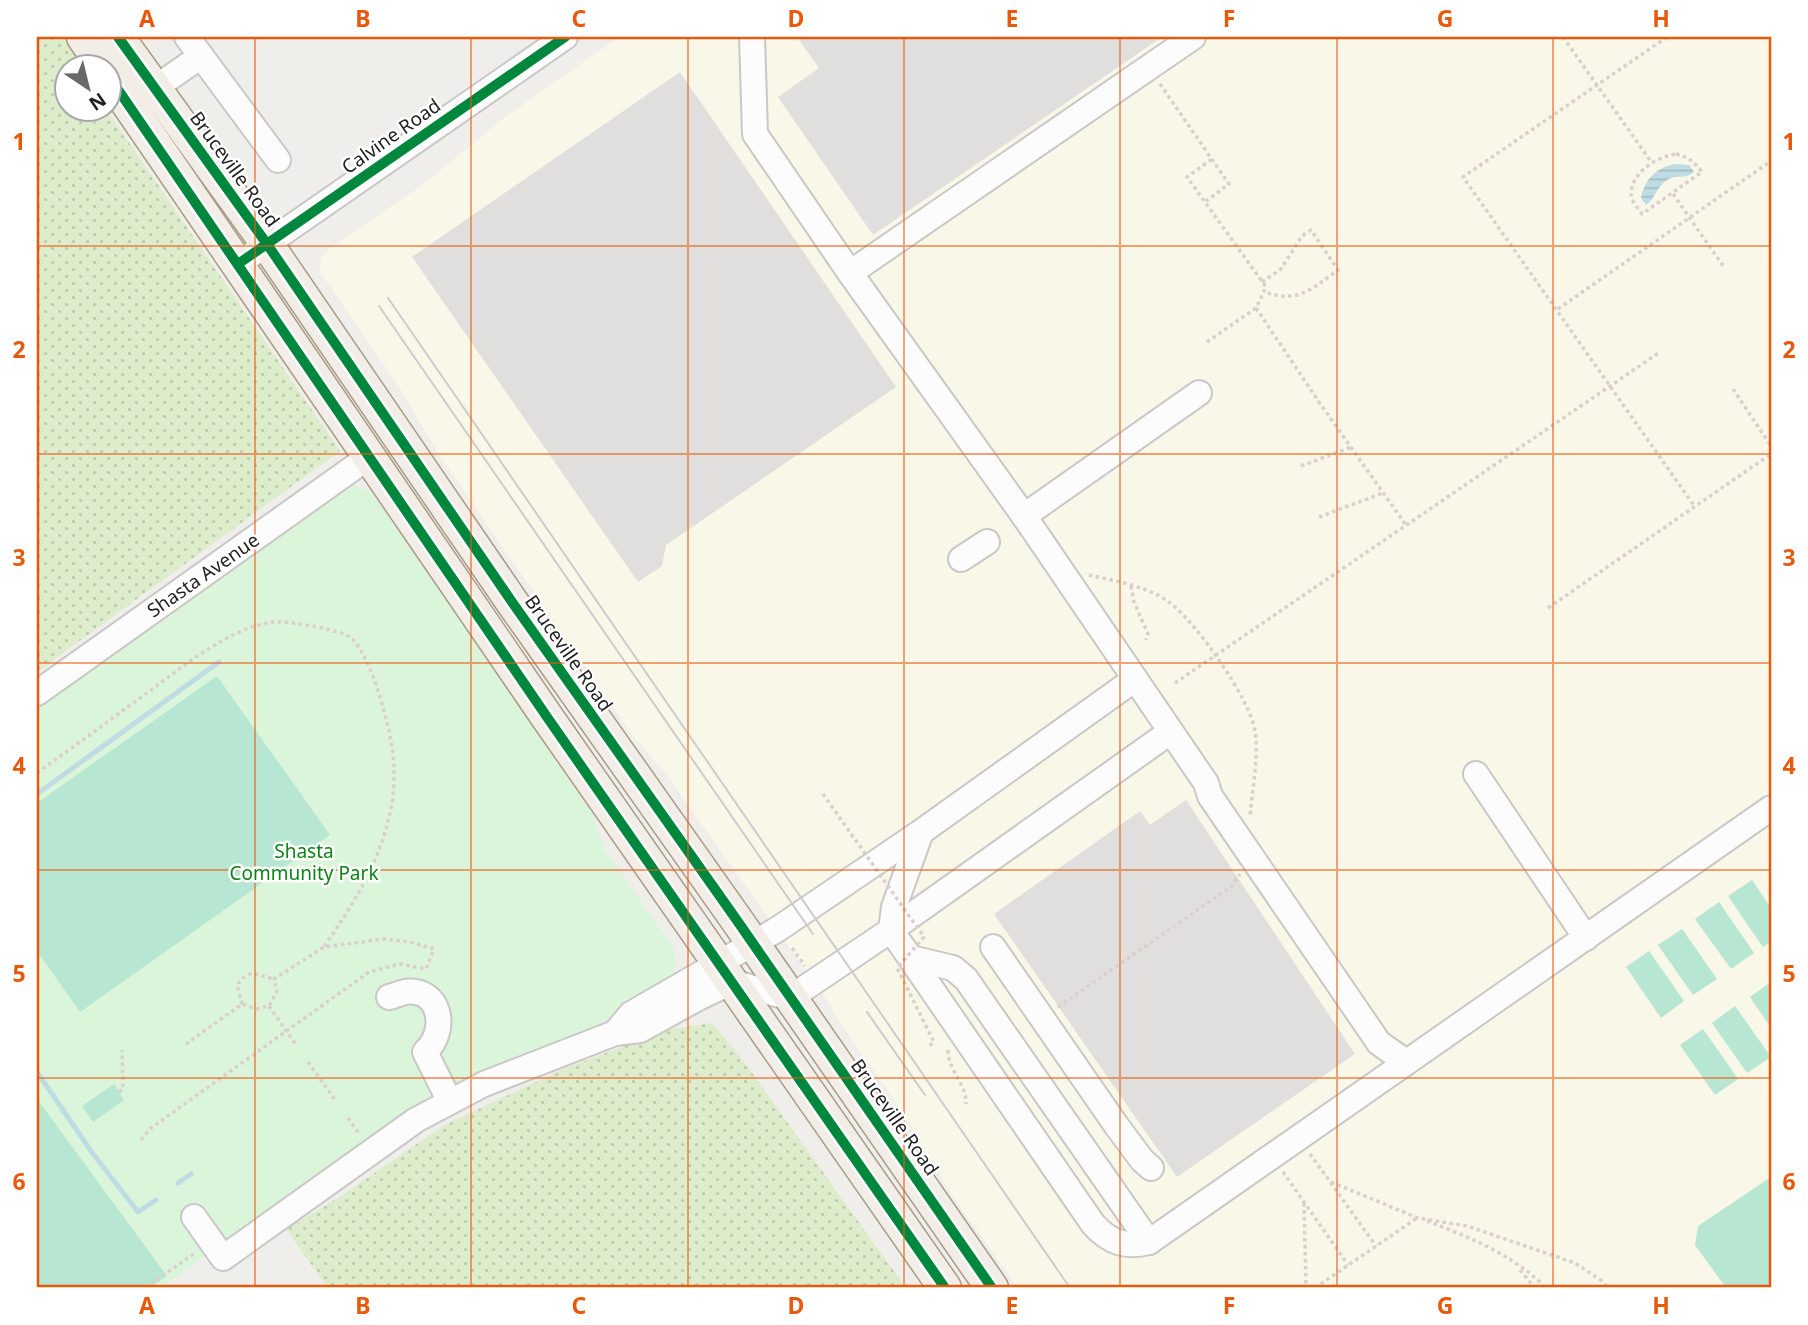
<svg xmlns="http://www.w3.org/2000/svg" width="1808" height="1325" viewBox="0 0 1808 1325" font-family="'Noto Sans',sans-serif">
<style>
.education{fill:#f8f7e8}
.grass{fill:url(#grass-dots)}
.park{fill:#daf5da}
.pitch{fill:#b7e6d2}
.parking{fill:#e0dfde}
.water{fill:url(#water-rules)}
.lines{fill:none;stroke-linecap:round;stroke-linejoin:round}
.stream{stroke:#bfdbe3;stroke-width:5}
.minor-casing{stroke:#c9c8c7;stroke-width:28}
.major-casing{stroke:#a79c86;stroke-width:35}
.path{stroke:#dccecd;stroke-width:3.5;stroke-dasharray:3.5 3.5;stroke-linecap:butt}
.minor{stroke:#fdfcfc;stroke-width:24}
.major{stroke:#f3ede7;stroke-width:32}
.tram{stroke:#ccc;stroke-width:2}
.path-bridge{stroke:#dccecd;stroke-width:3.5;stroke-dasharray:3.5 3.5;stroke-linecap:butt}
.cycleway-casing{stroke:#fff;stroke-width:15}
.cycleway{stroke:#00873e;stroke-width:10}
.grid{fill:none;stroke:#e8590c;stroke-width:2;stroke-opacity:0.55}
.labels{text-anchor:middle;stroke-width:5;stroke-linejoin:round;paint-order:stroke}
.street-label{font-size:19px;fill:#222;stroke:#fff}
.park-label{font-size:19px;fill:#0c8416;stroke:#fff}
.neatline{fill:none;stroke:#e8590c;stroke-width:2.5}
.grid-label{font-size:23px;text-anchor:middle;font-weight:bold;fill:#e8590c}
</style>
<defs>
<pattern id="grass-dots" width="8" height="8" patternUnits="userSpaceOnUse" patternTransform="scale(1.75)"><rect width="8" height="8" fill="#ddeccb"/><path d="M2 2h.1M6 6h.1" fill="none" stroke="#bdcaae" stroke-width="1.8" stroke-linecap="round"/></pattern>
<pattern id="water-rules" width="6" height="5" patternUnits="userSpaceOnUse" patternTransform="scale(1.75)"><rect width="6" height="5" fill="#bfdbe3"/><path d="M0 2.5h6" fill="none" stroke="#a4bcc2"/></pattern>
</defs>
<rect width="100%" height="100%" fill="#f0eeeb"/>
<!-- education -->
<polygon class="education" points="619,37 1771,37 1771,1288 1018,1288 950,1192 902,1111 839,1021 829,1003 663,770 633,736 438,453 396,382 320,272 321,257 328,250 428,181 505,117"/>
<!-- grass -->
<g class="grass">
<polygon points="37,37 117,37 78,66 66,66 66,108 106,109 340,451 37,672"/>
<polygon points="712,1023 742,1059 906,1288 328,1288 286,1229 338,1198 446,1124 566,1068 670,1029"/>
</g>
<!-- park -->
<polygon class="park" points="355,486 369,491 376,498 592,813 604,848 674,949 676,965 672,974 617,1014 587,1031 478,1072 423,1100 161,1288 37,1288 37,708 343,490"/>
<!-- pitch -->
<g class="pitch">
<polygon points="217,676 330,835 80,1012 37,951 37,803"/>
<polygon points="1752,880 1771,908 1771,942 1763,947 1728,896"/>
<polygon points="1719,902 1754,953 1731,969 1695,919"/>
<polygon points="1682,929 1717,979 1693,995 1658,945"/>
<polygon points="1649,951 1684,1001 1661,1018 1626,967"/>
<polygon points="1771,982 1771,1028 1750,997"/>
<polygon points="1735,1006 1771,1057 1747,1073 1712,1023"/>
<polygon points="1703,1029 1738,1079 1715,1095 1680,1045"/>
<polygon points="114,1084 124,1100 93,1122 82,1106"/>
<polygon points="37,1099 167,1276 149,1288 37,1288"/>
<polygon points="1771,1177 1771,1288 1726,1288 1695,1245 1698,1226"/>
</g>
<!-- parking -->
<g class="parking">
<polygon points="797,37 1162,37 873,235 778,97 819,68"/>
<polygon points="680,72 896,387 666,545 662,566 638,582 412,257"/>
<polygon points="1186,800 1355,1054 1177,1177 994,914 1140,811 1150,825"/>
</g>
<!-- water -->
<path class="water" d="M1674 164 1689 165 1694 172C1683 180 1677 174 1667 180 1656 187 1656 198 1646 205L1641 198C1645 179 1655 169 1674 164Z"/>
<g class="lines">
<!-- stream -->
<g class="stream">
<polyline points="37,794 219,662"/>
<polyline points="37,1072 91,1151 138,1212 156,1200"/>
<polyline points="178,1183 191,1174"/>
</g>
<!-- minor casing -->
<g class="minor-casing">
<g id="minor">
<polyline points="187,37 278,160"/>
<polyline points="752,37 755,134 850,273"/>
<polyline points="1193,37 850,273 1024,516 1206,783 1210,796 1379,1043 1406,1062"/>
<polyline points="155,88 201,56"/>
<polyline points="238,264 565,37"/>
<polyline points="1024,516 1199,393"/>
<polyline points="961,559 987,542"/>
<polyline points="37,693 370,456"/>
<polyline points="1476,774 1586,938"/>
<path d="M921 832 894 907 891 930 1093 1224C1109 1242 1125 1248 1149 1242L1771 808"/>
<polyline points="993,947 1116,1125 1142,1160 1151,1168"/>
<polyline points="911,958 953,968 966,979 1149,1242"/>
<path d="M389 997C394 996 400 993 405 992 440 987 449 1030 425 1052L449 1100"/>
<polyline points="615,1033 631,1014 778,929 921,832 1135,679"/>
<polyline points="194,1217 223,1258 416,1120 484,1084 615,1033 640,1030 700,997 732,982 790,998 891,930 1170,732"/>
</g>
</g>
<!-- major casing -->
<g class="major-casing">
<g id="major">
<polyline points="83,37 103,66"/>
<polyline points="118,37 267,244 512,602 736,919 992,1288"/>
<polyline points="108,75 547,717 945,1288"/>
</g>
</g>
<!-- path -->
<g class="path">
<polyline points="1563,37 1652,163"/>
<polyline points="1667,37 1463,177 1695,507"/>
<polyline points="1160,84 1229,184 1205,202"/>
<path d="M1676 154C1689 157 1694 162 1702 172L1642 214C1638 208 1631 201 1631 194 1632 171 1657 157 1676 154Z"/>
<polyline points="1673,194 1724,267"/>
<path d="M1262 282 1281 269 1302 236 1311 230 1338 270C1313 288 1298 304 1265 292"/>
<polyline points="1256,308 1319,402 1406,525"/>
<polyline points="1558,309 1771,161"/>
<polyline points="1207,342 1256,308 1266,287 1187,177 1212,159"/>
<polyline points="1733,389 1771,446"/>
<polyline points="1301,466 1351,447"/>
<polyline points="1319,517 1383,493"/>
<path d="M1089 575C1115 581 1148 586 1170 603 1195 621 1251 700 1255 731 1259 758 1252 790 1250 817"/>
<polyline points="1131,586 1134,602 1148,634 1146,640"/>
<polyline points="1548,608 1771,454"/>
<polyline points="1175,683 1660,352"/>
<path d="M37 773C73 747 109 721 144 695 181 669 227 628 273 622 285 620 341 630 350 637 372 654 394 739 394 767 394 780 394 796 391 809 380 862 354 903 324 947"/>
<polyline points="792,948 805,966"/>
<polyline points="242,1004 237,985 243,978 252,973 274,979"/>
<polyline points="269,1006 296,1045"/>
<polyline points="1058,1007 1232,886 1240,874"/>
<path d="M948 1050C948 1071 967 1084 966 1104"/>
<polyline points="308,1062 336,1101"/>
<polyline points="119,1092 123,1089 122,1050"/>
<polyline points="348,1118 360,1135"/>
<polyline points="141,1140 151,1128 369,972 400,964 426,969 434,949 410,942 384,939 324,947 274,979 277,991 269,1006 256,1009 242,1004 186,1044"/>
<polyline points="1310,1154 1376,1246"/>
<polyline points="1283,1172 1348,1265"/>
<polyline points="1331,1182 1418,1218 1467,1226 1575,1263 1602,1281 1608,1288"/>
<polyline points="1304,1203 1306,1288"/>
<path d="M1427 1221C1469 1237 1514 1255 1546 1288"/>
<polyline points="1520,1270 1535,1288"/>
<polyline points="145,1288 195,1253"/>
<polyline points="1315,1288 1417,1218"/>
</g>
<!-- minor -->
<use href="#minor" class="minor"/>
<!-- major -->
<use href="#major" class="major"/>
<!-- tram -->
<g class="tram">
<polyline points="388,298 1070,1288"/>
<polyline points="379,306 813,934"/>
<polyline points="867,1012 925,1095"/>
</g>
<!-- path-bridge -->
<polyline class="path-bridge" points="823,794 924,937 897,968 934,1042 928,1047"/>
<!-- cycleway casing -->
<g class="cycleway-casing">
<g id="cycleway">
<polyline points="118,37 267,244 512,602 736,919 992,1288"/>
<polyline points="108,75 547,717 945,1288"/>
<polyline points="238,264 565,37"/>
</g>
</g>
<!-- cycleway -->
<use href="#cycleway" class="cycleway"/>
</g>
<!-- grid -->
<path class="grid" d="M255 37V1288M471 37V1288M688 37V1288M904 37V1288M1120 37V1288M1337 37V1288M1553 37V1288M37 246H1771M37 454H1771M37 663H1771M37 870H1771M37 1078H1771"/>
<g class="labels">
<!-- street labels -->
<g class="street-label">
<text transform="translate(391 136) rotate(-35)" y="7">Calvine Road</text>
<text transform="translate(235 169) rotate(54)" y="7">Bruceville Road</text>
<text transform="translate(203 575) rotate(-35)" y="7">Shasta Avenue</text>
<text transform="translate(569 653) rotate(55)" y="7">Bruceville Road</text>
<text transform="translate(895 1117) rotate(55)" y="7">Bruceville Road</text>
</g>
<!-- park labels -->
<g class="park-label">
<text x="304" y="858">Shasta<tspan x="304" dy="22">Community Park</tspan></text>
</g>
</g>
<!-- border -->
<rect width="1808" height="1325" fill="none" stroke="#ffffff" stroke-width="77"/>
<!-- north arrow -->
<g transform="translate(88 88) rotate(145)"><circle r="33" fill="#ffffff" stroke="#a7a7a7" stroke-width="2"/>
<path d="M0-5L12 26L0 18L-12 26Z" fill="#6a6968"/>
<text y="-10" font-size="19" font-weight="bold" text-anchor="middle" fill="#222222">N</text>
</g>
<rect x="38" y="38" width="1732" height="1248" class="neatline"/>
<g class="grid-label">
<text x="147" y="27">A</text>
<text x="363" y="27">B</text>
<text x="579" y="27">C</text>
<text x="796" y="27">D</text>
<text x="1012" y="27">E</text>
<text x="1229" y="27">F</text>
<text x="1445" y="27">G</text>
<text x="1661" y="27">H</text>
<text x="19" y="150">1</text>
<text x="1789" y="150">1</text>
<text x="19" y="358">2</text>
<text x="1789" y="358">2</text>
<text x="19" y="566">3</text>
<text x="1789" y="566">3</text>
<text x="19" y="774">4</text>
<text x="1789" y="774">4</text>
<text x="19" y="982">5</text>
<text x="1789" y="982">5</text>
<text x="19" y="1190">6</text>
<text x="1789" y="1190">6</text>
<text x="147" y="1314">A</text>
<text x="363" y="1314">B</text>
<text x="579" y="1314">C</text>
<text x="796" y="1314">D</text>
<text x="1012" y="1314">E</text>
<text x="1229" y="1314">F</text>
<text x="1445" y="1314">G</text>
<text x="1661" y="1314">H</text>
</g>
</svg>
